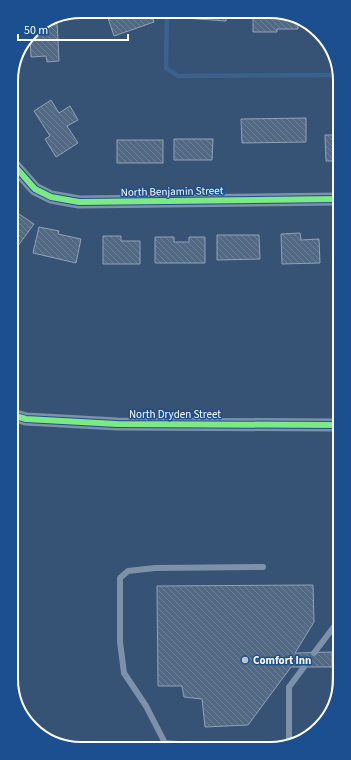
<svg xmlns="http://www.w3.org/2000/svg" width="351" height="760" viewBox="0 0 351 760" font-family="'Source Sans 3',sans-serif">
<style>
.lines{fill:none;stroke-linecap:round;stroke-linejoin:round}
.stream{stroke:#3b618d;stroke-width:4.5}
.building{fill:url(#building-back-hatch);stroke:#92a2b6}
.lane{stroke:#7d92a8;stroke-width:6}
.street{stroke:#7d92a8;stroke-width:13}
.cycleway-casing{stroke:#1b4f8f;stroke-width:8}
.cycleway{stroke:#7ce984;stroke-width:6}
.poi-dot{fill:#b9c2ce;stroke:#1b4f8f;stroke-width:1.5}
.labels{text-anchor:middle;stroke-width:3;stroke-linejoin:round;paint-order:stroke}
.street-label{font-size:11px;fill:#fff;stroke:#1b4f8f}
.poi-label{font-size:11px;font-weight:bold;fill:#fff;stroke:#1b4f8f;text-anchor:start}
.rim{fill:none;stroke:#fff;stroke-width:2}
</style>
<defs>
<pattern id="building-back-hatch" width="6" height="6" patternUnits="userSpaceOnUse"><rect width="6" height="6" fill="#526984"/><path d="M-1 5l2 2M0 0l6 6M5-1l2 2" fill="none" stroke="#6c8096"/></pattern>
</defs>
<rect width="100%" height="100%" fill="#365274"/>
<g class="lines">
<!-- stream -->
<polyline class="stream" points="167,12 166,68 178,76 338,75"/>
</g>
<!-- building -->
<g class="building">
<polygon points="117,11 150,11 154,22 114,36 107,15"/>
<polygon points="184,12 227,12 226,21 184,18"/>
<polygon points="253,12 284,12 298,20 298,29 277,29 277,32 253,32"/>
<polygon points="57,20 59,61 47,62 46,56 31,57 30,35 35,29"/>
<polygon points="51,100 59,113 70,106 78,120 67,126 78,143 56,157 45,139 50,136 34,111"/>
<polygon points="306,118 306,142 242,143 241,119"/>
<polygon points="325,135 338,135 338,161 326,161"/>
<polygon points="174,139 213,139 212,160 174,160"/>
<rect x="117" y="140" width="46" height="23"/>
<polygon points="16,212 34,224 12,254 12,218"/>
<polygon points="39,227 59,231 58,234 81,239 76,263 33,253"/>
<polygon points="333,232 338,232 338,262 334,262"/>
<polygon points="300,233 301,240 319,239 320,263 282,264 281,234"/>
<polygon points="217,235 259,235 260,259 217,260"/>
<polygon points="103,236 121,236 121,241 140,241 140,264 103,264"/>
<polygon points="155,237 174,237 174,242 189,242 189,237 205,237 205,263 155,263"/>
<polygon points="313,585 314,622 295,653 332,652 332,667 291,667 248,725 205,727 202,699 184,697 182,686 158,686 157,586"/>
</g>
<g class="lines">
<!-- lane -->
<g class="lane">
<polyline points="314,653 336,624"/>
<polyline points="334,698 337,566"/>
<polyline points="289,746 289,687 304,667"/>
<polyline points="254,747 204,746 165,743 146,706 124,673 120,642 120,578 128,571 155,568 263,567"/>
</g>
<!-- street -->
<g class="street">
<polyline points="11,162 35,189 51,197 79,202 338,199"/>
<polyline points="12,415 26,419 117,424 339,425"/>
</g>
<!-- cycleway casing -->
<g class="cycleway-casing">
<g id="cycleway">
<polyline points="11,162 35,189 51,197 79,202 338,199"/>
<polyline points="12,415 26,419 117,424 339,425"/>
</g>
</g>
<!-- cycleway -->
<use href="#cycleway" class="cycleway"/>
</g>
<!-- markers -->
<circle class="poi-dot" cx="245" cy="660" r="4"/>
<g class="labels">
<!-- street labels -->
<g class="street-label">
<text transform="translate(172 191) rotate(-1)" y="4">North Benjamin Street</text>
<text x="175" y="418">North Dryden Street</text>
</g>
<!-- poi labels -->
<g class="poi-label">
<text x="253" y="664">Comfort Inn</text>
</g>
</g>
<!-- crop -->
<path d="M0 0H351V760H0ZM81 18H270A63 63 0 0 1 333 81V679A63 63 0 0 1 270 742H81A63 63 0 0 1 18 679V81A63 63 0 0 1 81 18Z" fill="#1b4f8f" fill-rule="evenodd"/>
<path class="rim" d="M81 18H270A63 63 0 0 1 333 81V679A63 63 0 0 1 270 742H81A63 63 0 0 1 18 679V81A63 63 0 0 1 81 18Z"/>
<!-- scale -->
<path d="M18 34v6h110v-6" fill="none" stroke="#ffffff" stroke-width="2"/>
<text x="24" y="34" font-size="12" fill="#ffffff" stroke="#1b4f8f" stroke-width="3" paint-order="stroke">50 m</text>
</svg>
